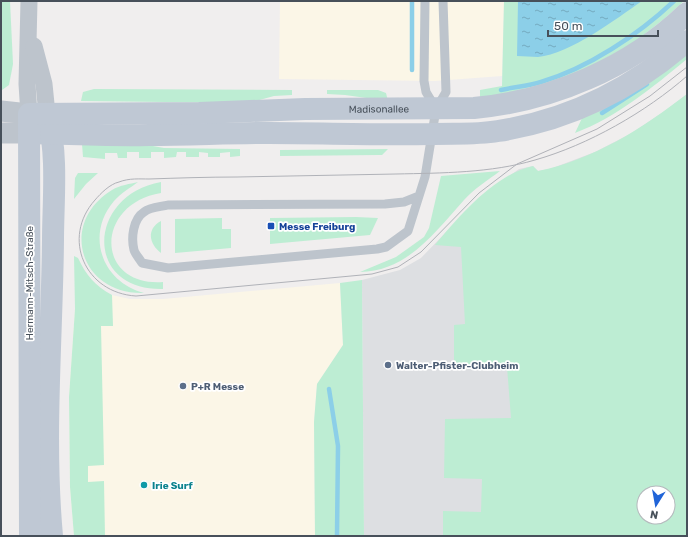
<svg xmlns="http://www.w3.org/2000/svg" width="688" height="537" viewBox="0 0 688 537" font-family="Rubik,sans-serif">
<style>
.commercial{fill:#fbf6e7}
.airport{fill:#dddfe2;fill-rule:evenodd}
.grass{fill:#bdedd3;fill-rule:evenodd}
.water{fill:url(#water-ripples)}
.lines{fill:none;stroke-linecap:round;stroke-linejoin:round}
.stream{stroke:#8ccfe8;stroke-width:4.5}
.service{stroke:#bdc4cc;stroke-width:9}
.minor{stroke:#bdc4cc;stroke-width:17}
.tertiary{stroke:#bdc4cc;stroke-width:21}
.secondary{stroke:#bfc8d4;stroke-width:22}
.tram{stroke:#b0b2b8;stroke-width:1}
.transit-dot{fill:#1a4fb4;stroke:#fff;stroke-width:1.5}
.service-dot{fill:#5c6f8a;stroke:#fff;stroke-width:1.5}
.culture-dot{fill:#0f9aa8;stroke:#fff;stroke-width:1.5}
.labels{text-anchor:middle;stroke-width:3.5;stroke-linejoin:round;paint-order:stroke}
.street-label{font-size:10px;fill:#47505a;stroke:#fff}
.transit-label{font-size:10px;font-weight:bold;fill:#164399;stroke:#fff;text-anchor:start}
.service-label{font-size:10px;font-weight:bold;fill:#4e5e75;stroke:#fff;text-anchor:start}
.culture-label{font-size:10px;font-weight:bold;fill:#0d838f;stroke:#fff;text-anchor:start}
</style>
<defs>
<pattern id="water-ripples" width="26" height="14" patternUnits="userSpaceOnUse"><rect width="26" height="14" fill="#8ccfe8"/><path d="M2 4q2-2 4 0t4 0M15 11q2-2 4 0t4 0" fill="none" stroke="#74aabf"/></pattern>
</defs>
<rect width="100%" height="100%" fill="#f0eeee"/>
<!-- commercial -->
<g class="commercial">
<polygon points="280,1 504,1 502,76 435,81 279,79"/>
<polygon points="340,283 343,345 317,384 314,422 315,536 74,536 70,487 69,397 75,309 112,295 130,299 163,299"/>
</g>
<!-- airport -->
<path class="airport" d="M687 94V536H364L362 280 400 270 421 258 480 197 519 169 533 166 538 171 550 169 595 152 630 134 662 113ZM644 493H668V517H644Z"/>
<!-- grass -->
<g class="grass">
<polygon points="1,1 10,1 13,64 9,85 2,90"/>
<polygon points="504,1 684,1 664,19 632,44 571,77 480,100 480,90 502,86"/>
<path d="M687 51V59C653 87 617 117 575 133L583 116Z"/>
<polygon points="94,89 292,90 292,95 274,96 249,103 81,101 83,92"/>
<polygon points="327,90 378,90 386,93 388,101 345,95 327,94"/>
<path d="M687 94V536H443V511L481 512 482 479 444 478 445 419 511 418 507 367H454V325L465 324 461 247 435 245C459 216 495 174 533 166L538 171C593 160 643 128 687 94ZM644 493H668V517H644Z"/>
<polygon points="82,144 142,144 164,148 240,149 240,156 230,157 230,152 220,153 220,157 208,157 208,153 199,152 199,157 186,157 186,152 177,152 176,157 164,158 164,152 151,152 151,158 139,158 139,152 127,152 127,158 118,158 117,153 105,153 105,159 83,157"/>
<polygon points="388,149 382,155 379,155 280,156 280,150"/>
<path d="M500 171C488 180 474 189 464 200 435 232 408 271 360 272L396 257 424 237 429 228 441 176Z"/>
<polygon points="78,173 98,173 86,184 74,199 75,178"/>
<path d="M138 182C130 188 121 193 114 201 85 235 102 282 144 293 80 295 58 223 112 190 120 185 130 184 138 182Z"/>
<path d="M161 182V193C94 204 95 287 163 282V289C83 291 87 195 161 182Z"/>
<polygon points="356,217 378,218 370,235 270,244 270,218"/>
<polygon points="222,218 222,229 231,229 231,248 175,253 175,219"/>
<path d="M161 221V253C149 244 146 229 161 221Z"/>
<path d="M74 256 78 258C86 275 95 286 112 295L113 326H101L104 465 88 466V482L104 481 105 536H74L70 487 69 397 75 309Z"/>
<polygon points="362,280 364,536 315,536 314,422 317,384 343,345 340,283"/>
</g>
<!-- water -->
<path class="water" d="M518 1H642C616 19 570 54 538 57 531 57 524 56 517 56Z"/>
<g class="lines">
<!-- stream -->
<g class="stream">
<polyline points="412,70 412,1"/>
<path d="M501 90C514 87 528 86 541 82 588 68 638 35 674 1"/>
<polyline points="602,113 647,84"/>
<polyline points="329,389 338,446 337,536"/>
</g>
<!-- service -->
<g class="service">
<polyline points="425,1 424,81 426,92 435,107"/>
<path d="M419 196 404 202 385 204 168 205C160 207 150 207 144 212 133 219 131 238 134 250 135 254 140 259 142 263L168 268 377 249 386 247 408 231 425 177 436 109 446 92 443 1"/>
</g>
<!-- minor -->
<g class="minor">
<polyline points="29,1 27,84 29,114"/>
<polyline points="34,46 44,84 47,114"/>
</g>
<!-- tertiary -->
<g class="tertiary">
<polyline points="1,111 29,114"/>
<polyline points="1,133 29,133"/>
</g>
<!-- secondary -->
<g class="secondary">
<path d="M48 119C58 154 53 203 53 240 52 339 43 437 52 536"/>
<path d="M29 133C69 134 109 136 149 135 189 135 229 133 269 133 322 133 376 135 430 134 453 133 475 135 498 131 570 120 633 88 687 41"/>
<path id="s1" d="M30 536 29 114 199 113 305 109 474 108C551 101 630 68 687 13"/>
</g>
<!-- tram -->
<path class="tram" d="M687 67 650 96 597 129 517 164 479 193 421 252 398 267 372 274 351 276 136 296C85 293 61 238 95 200 101 193 110 184 119 182 129 178 140 179 149 179 178 178 208 177 237 177 290 176 343 175 396 174 442 173 491 173 535 160 588 145 646 112 687 76"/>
</g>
<!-- markers -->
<rect class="transit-dot" x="267" y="222" width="8" height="8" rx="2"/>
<g class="service-dot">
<circle cx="388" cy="365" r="4"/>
<circle cx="183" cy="386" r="4"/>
</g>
<circle class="culture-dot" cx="144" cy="485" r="4"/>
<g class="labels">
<!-- street labels -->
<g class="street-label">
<text dy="4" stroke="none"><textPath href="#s1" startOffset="772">Madisonallee</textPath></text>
<text transform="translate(29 283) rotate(-90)" y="4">Hermann-Mitsch-Straße</text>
</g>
<!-- transit labels -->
<g class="transit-label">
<text x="279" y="230">Messe Freiburg</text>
</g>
<!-- service labels -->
<g class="service-label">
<text x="396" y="369">Walter-Pfister-Clubheim</text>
<text x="191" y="390">P+R Messe</text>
</g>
<!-- culture labels -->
<g class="culture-label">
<text x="152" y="489">Irie Surf</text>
</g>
</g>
<!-- border -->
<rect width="688" height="537" fill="none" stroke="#47505a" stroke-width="4"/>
<!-- north arrow -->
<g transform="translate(656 505) rotate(191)"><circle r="19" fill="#ffffff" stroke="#b5b9bd"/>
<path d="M0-3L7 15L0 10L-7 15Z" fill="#2064d8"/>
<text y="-6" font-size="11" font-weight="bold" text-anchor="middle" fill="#47505a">N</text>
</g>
<!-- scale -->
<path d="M548 30v6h110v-6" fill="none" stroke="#47505a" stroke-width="2"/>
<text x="554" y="30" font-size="12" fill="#47505a" stroke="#ffffff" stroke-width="3" paint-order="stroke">50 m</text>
</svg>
